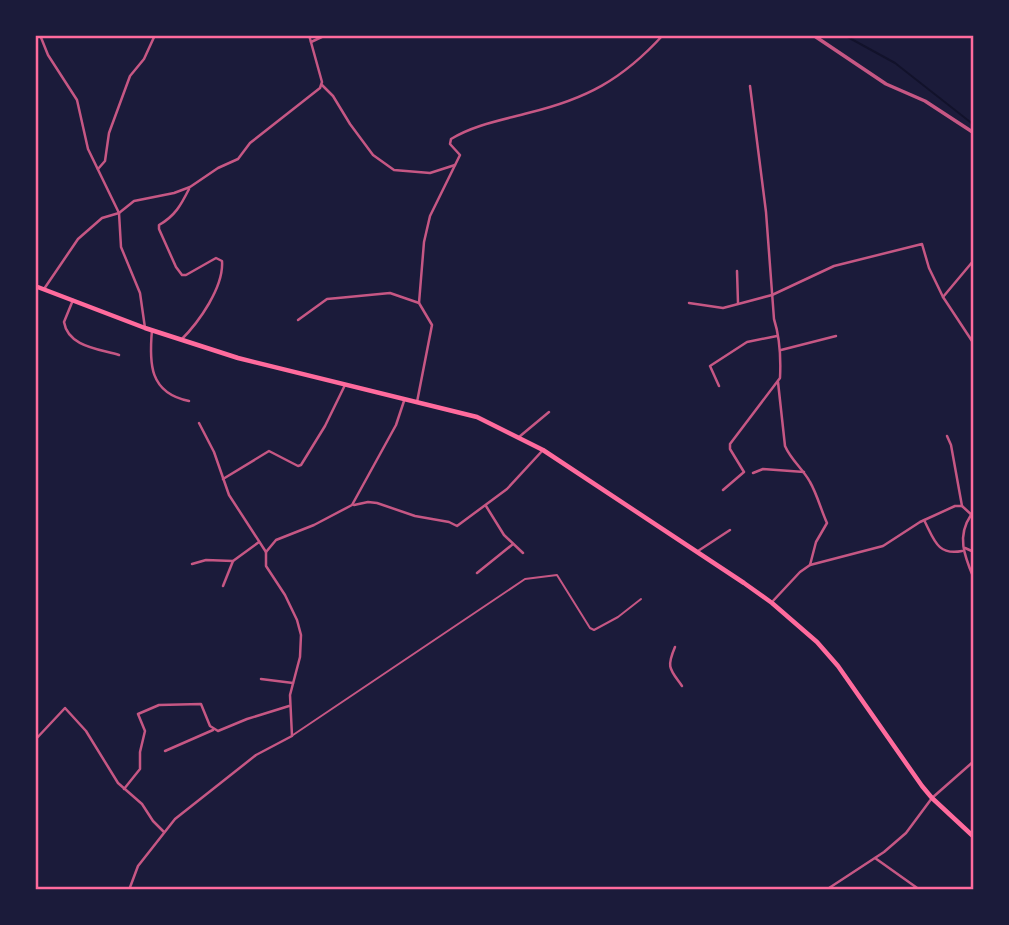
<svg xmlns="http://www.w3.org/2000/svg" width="1009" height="925" viewBox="0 0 1009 925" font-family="'Source Sans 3',sans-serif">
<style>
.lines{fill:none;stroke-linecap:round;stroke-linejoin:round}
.stream{stroke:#12122b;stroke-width:2}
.service{stroke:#c65784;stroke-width:2}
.minor{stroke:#c65784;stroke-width:2.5}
.tertiary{stroke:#c65784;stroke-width:3.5}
.secondary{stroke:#ff6b9d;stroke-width:4.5}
.neatline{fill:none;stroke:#ff6b9d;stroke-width:2.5}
</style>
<rect width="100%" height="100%" fill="#1b1b3a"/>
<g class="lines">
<!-- stream -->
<polyline class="stream" points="844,35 895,63 974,125"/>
<!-- service -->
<polyline class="service" points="293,735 525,579 557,575 590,628 594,630 618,617 641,599"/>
<!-- minor -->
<g class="minor">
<polyline points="40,35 48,55 77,100 88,149 119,213 121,247 140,293 145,328"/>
<polyline points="35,42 38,35"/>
<polyline points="311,42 326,35"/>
<polyline points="322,85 333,96 350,124 373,155 394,170 430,173 455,165"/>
<polyline points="98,169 105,161 109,133 130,76 144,59 155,35"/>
<polyline points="737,271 738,303"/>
<polyline points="44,289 78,239 102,218 119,213 134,201 174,193 190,187 218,168 238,159 250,143 320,88 322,82 309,35"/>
<polyline points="943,297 974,260"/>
<path d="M73 300 64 322C68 347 100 349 119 355"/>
<path d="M419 303 424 242 430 216 460 155 450 144 451 139C474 125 502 120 528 113 586 99 622 80 663 35"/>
<polyline points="689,303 723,308 742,303 772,295 834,266 922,244 929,268 943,297 974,344"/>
<polyline points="298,320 327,299 338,298 390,293 419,303 432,325 417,402"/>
<path d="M152 330C149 363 149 393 189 401"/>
<path d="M181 340C199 322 224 287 222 261L216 258 186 275H182L176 267 159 229V225C175 216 181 205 189 189"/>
<polyline points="781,350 836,336"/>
<path d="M778 382 785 446C791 460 803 469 810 482 817 494 821 510 827 523L816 542 810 565"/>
<polyline points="719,386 710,366 747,342 777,336"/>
<polyline points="199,423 214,452 229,495 266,552"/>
<polyline points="947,436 951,445 962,506"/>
<polyline points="519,437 549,412"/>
<polyline points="753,473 763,469 804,472"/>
<polyline points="223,479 269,451 298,466 301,465 325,426 345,385"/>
<path d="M723 490 744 472 730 449V444L780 378C781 358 780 338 774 319L766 212 750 86"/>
<polyline points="354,505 368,502 377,503 415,516 449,522 457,526 507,489 543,450"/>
<polyline points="486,506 504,535 523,553"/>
<path d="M971 515C956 537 965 557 974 579"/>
<path d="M924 520C934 539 937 556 962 551"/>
<polyline points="965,548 974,552"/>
<polyline points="698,551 730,530"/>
<polyline points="192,564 206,560 233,561 259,542"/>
<polyline points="477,573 513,544"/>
<polyline points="223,586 233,561"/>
<polyline points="772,602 800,572 810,565 883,546 920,522 955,506 962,506 974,517"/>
<path d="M675 647C666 668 670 669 682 686"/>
<polyline points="261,679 293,683"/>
<polyline points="35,740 65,708 86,731 118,783 142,804 153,821 164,832"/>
<polyline points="165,751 213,730"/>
<polyline points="124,789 140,769 140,752 145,731 138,714 159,705 201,704 210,726 218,731 247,719 289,706"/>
<polyline points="875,858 920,890"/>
<polyline points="129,890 138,866 175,819 256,755 292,736 290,695 300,657 301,635 297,620 285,595 266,566 266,552 276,540 314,525 352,505 396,425 404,401"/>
<polyline points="826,890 884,852 906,833 932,798 974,761"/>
</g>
<!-- tertiary -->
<polyline class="tertiary" points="813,35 886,84 925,101 974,133"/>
<!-- secondary -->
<polyline class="secondary" points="35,286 145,328 238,358 477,417 543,450 744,583 772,603 817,642 838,666 922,786 932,798 974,837"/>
</g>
<!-- border -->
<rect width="1009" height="925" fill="none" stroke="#1b1b3a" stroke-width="74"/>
<rect x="37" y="37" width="935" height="851" class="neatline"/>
</svg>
